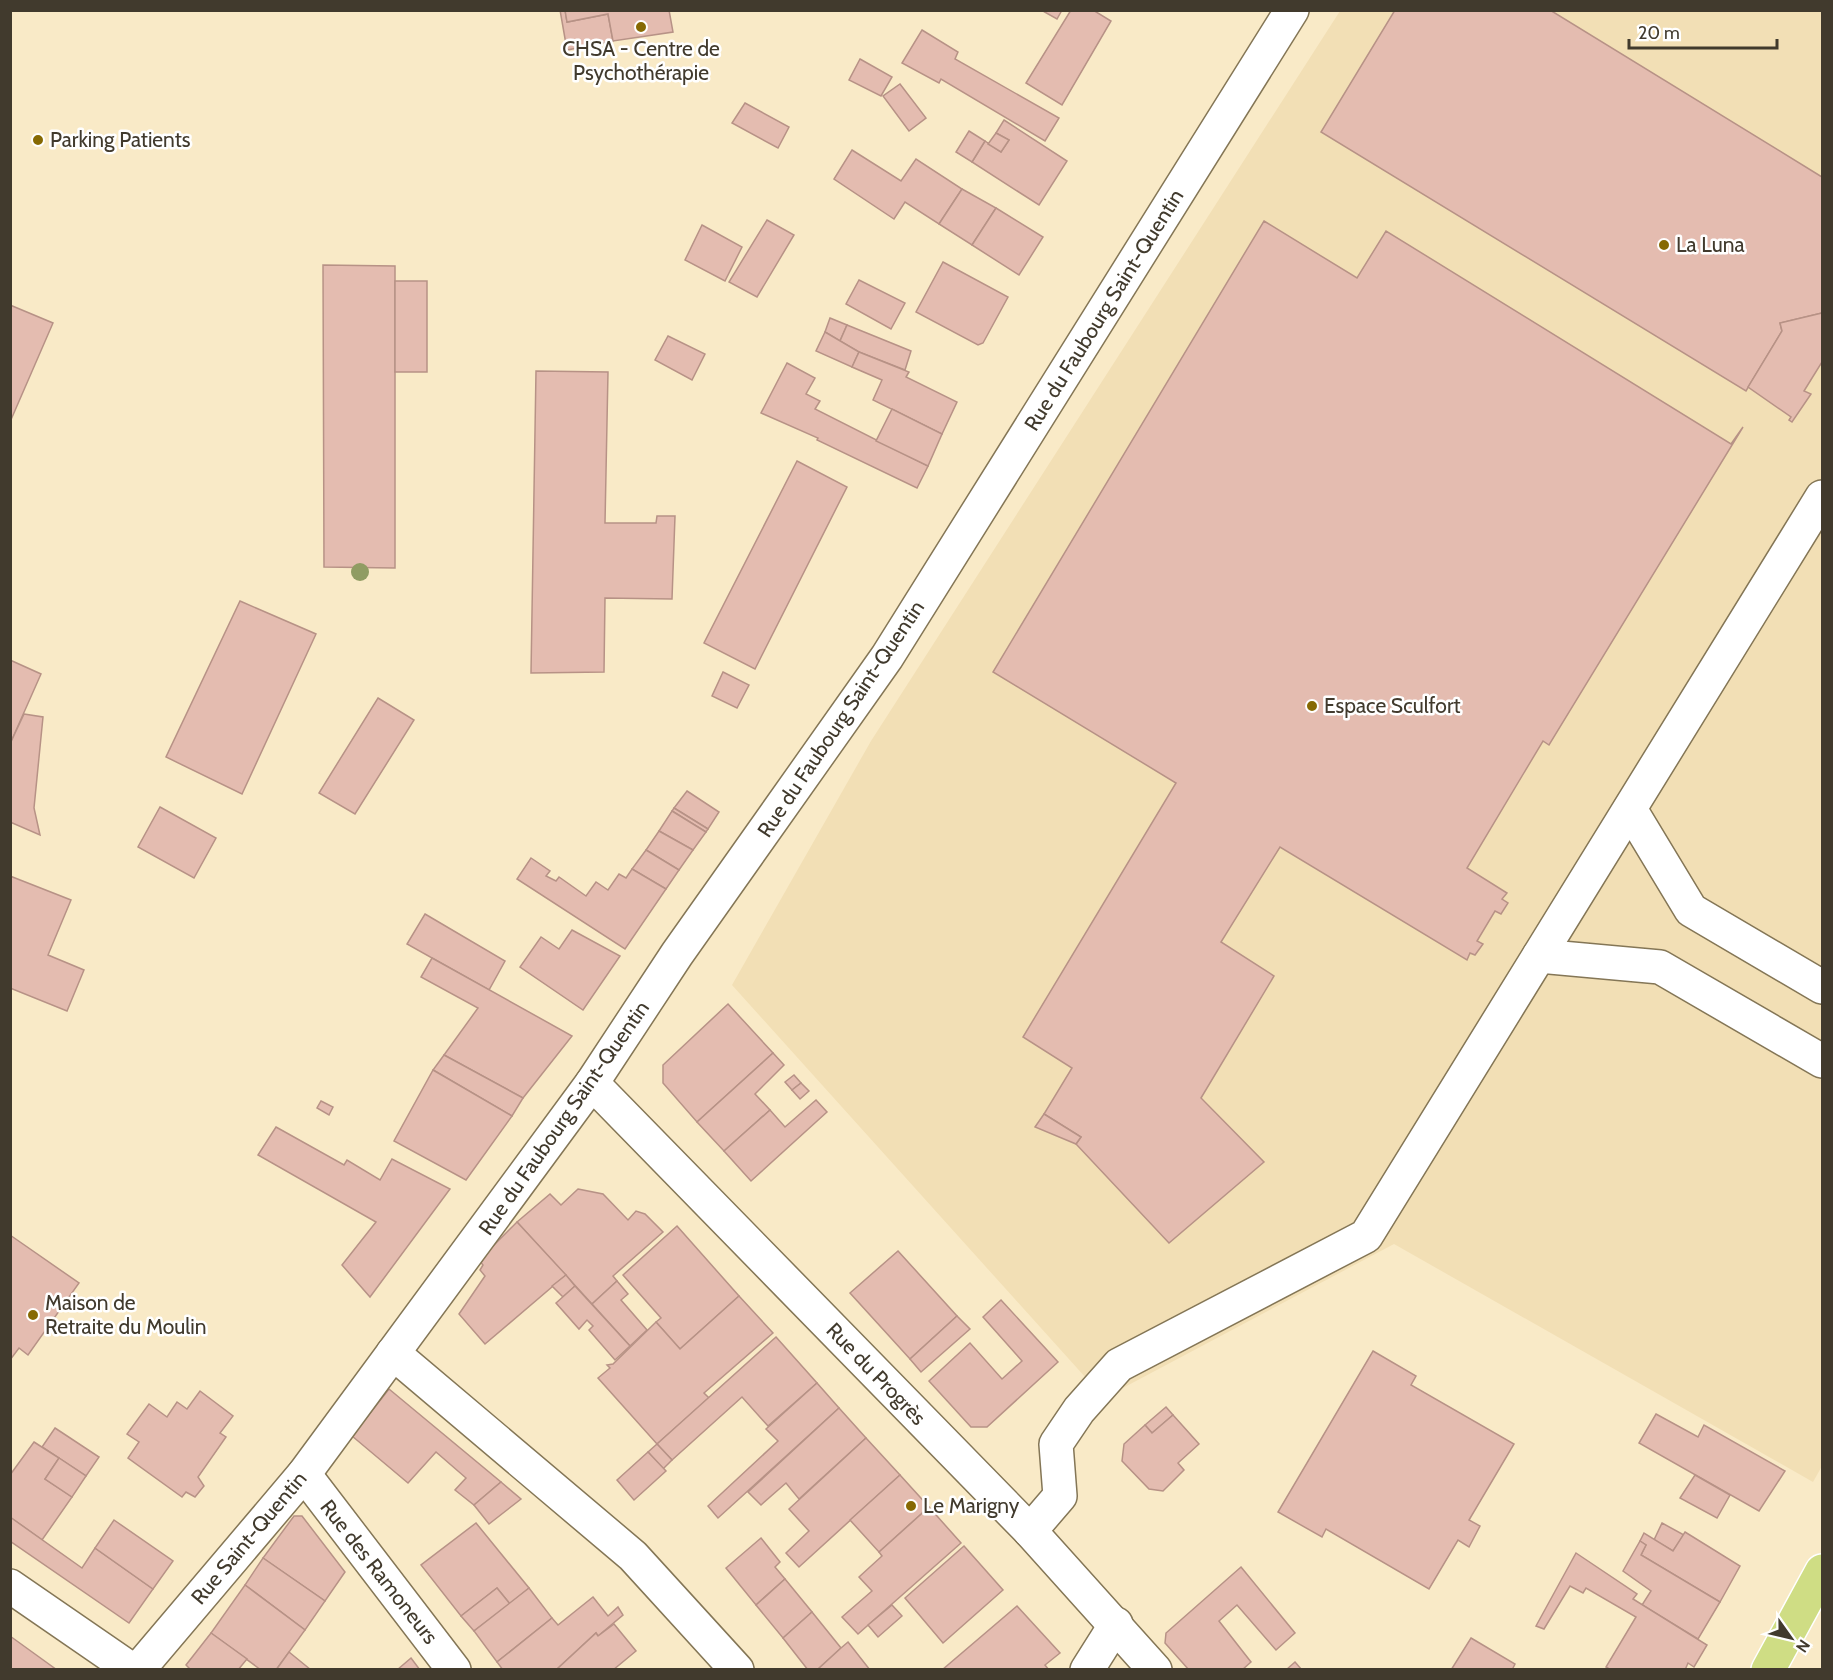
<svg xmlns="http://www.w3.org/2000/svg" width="1833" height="1680" viewBox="0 0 1833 1680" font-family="Cabin,sans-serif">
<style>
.built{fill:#f2dfb5}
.building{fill:#e4bcb0;stroke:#b79286;stroke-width:1.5}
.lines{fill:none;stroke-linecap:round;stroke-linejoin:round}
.minor-casing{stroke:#847656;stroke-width:36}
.major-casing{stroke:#fff;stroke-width:36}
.minor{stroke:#fff;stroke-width:33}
.major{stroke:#cfdd84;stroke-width:33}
.tree{fill:#909c63}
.poi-dot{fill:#866903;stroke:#fff;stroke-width:2}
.labels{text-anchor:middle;stroke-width:5;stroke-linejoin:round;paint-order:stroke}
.poi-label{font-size:21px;fill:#413a2d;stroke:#fff;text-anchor:start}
.street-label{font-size:21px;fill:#413a2d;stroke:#fff}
</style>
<rect width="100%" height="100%" fill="#f9eac7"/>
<!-- built -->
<polygon class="built" points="1340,11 1822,11 1822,1466 1813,1482 1394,1244 1104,1398 732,985 871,741"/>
<!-- building -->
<g class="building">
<polygon points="560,10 565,10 567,22 608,14 613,41 567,50"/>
<polygon points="565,10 669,10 673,32 613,41 608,14 567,22"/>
<polygon points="1041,10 1062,10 1057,19"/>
<polygon points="1071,10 1093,10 1111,21 1062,105 1026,83"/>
<polygon points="1395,10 1550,10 1822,177 1822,313 1780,323 1782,331 1746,391 1321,132"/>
<polygon points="922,30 958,52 955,59 1059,118 1045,141 941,79 939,83 902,63"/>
<polygon points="860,59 892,77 881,96 849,80"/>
<polygon points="900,84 926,118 909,131 883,96"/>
<polygon points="745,103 789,127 778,148 732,123"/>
<polygon points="1004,120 1067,161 1039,205 972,162 985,141 1001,152 1009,140 996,133"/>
<polygon points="969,131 985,141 972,162 956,152"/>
<polygon points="996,133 1009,140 1001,152 988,144"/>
<polygon points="852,150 901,181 916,159 962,189 939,224 905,202 894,219 834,179"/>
<polygon points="962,189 996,208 972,245 939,224"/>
<polygon points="996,208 1043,237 1019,275 972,245"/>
<polygon points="767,220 794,235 757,297 729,282"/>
<polygon points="1264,221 1357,278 1386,231 1731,444 1743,427 1549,745 1543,741 1467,868 1507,893 1502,899 1508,903 1501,914 1495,911 1477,941 1483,944 1475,955 1470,953 1467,960 1280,847 1221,942 1274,976 1201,1098 1264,1162 1169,1243 1076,1144 1081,1137 1044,1114 1072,1068 1023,1037 1176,783 993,672"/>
<polygon points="702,225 742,247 725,281 685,260"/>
<polygon points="943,262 1008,297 983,343 978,345 916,312"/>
<polygon points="323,265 395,266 395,568 324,567"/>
<polygon points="859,280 905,303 891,329 846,304"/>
<rect x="395" y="281" width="32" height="91"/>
<polygon points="10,305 53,323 10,422"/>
<polygon points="1822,313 1822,362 1804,391 1811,394 1792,422 1789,420 1791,417 1748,387 1782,331 1780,323"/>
<polygon points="830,318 847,325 840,341 825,332"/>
<polygon points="847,325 911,351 905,370 859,352 840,341"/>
<polygon points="825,332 859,352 852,367 816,351"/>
<polygon points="668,336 705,354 692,380 655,360"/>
<polygon points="859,352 909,372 906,377 957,402 942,434 873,400 882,380 852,367"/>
<polygon points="787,363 815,378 806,394 820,401 815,409 928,466 917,488 817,440 818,438 761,413"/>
<polygon points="536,371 608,372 605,523 656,523 657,516 675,516 672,599 605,598 604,672 531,673"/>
<polygon points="892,409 942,434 928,466 876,441"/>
<polygon points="797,461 847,487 755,669 704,643"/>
<polygon points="240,601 316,634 242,794 166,757"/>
<polygon points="10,660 41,674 10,744"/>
<polygon points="723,672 749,685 737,708 712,696"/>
<polygon points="378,698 414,720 355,814 319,793"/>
<polygon points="24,714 43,717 34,808 40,835 10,822 10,744"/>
<polygon points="687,791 719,812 708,829 674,808"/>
<polygon points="160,807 216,838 194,878 138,847"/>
<polygon points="674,808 708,829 706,832 672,811"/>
<polygon points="672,811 706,832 693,850 659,831"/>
<polygon points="659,831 693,850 679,870 646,850"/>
<polygon points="646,850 679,870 666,889 632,869"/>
<polygon points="531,858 550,871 546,876 556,881 559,877 586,896 596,882 608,890 619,874 626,878 632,869 666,889 625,949 517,879"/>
<polygon points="10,876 71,900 48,955 84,970 67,1011 10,988"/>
<polygon points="425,914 505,961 489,990 407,944"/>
<polygon points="572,930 620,956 583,1010 520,967 541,937 559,949"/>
<polygon points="432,958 572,1036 523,1098 444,1055 478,1008 421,977"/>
<polygon points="728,1004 773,1053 697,1122 663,1083 663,1065"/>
<polygon points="773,1053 784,1065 755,1094 770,1110 724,1151 697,1122"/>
<polygon points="444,1055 523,1098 512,1116 433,1070"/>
<polygon points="433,1070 512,1116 466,1180 394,1141"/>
<polygon points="794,1075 801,1083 792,1090 785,1082"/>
<polygon points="801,1083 809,1091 800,1099 792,1090"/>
<polygon points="816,1100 827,1112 751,1181 724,1151 770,1110 785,1127"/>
<polygon points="321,1101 333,1107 329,1115 317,1108"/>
<polygon points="1044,1114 1081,1137 1076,1144 1035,1127"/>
<polygon points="276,1127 344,1165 347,1160 380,1180 392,1159 450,1189 370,1297 342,1265 376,1222 258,1155"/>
<polygon points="578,1189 603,1194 628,1220 636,1211 645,1214 663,1232 613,1276 617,1281 592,1304 517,1222 550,1194 561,1205"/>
<polygon points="517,1222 566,1275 485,1344 459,1314 485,1276 480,1270 483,1265 479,1260"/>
<polygon points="677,1226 739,1296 680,1349 656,1322 661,1318 623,1275"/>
<polygon points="10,1235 79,1283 28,1355 19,1348 10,1360"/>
<polygon points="898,1251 957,1316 910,1359 850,1293"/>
<polygon points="566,1275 575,1286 563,1297 552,1286"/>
<polygon points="617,1281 628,1294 621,1300 647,1330 630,1346 592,1304"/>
<polygon points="575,1286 630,1346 615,1360 589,1330 593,1326 587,1320 579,1329 556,1303"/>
<polygon points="739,1296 773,1333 704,1393 709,1398 657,1444 598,1378 610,1368 607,1365 613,1364 656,1322 680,1349"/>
<polygon points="1001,1300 1058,1362 987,1427 971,1427 929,1381 970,1343 1002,1379 1022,1361 983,1317"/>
<polygon points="957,1316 970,1329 921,1372 910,1359"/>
<polygon points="776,1337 817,1383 768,1426 742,1397 672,1460 657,1444"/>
<polygon points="1373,1351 1416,1376 1411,1385 1514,1444 1469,1520 1480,1526 1469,1547 1458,1540 1429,1589 1326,1529 1322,1537 1278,1512"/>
<polygon points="817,1383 839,1408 718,1518 708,1506 778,1441 766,1429"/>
<polygon points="389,1389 501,1482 474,1505 455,1490 466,1478 436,1452 408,1483 352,1436"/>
<polygon points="200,1391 233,1416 220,1433 226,1437 198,1477 204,1486 195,1497 186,1492 182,1497 128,1458 139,1442 127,1434 149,1404 167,1417 177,1402 187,1409"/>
<polygon points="1166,1407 1173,1415 1152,1433 1145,1425"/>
<polygon points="839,1408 866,1438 799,1499 786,1483 761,1505 748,1492"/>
<polygon points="1656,1414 1698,1437 1704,1425 1785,1471 1759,1511 1639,1443"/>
<polygon points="1173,1415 1199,1444 1178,1463 1184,1470 1163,1491 1149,1489 1122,1461 1124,1444 1145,1425 1152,1433"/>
<polygon points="55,1428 99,1457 86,1476 42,1447"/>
<polygon points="866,1438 900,1475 799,1567 786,1553 809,1531 789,1509"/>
<polygon points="34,1442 59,1458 45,1479 72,1497 42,1540 10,1517 10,1475"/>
<polygon points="657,1444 672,1460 663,1469 648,1452"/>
<polygon points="648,1452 666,1471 634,1500 617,1480"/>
<polygon points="59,1458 86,1476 72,1497 45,1479"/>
<polygon points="900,1475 929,1507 879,1552 850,1520"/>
<polygon points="1695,1475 1730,1495 1717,1518 1680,1498"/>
<polygon points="501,1482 521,1499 489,1524 474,1505"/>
<polygon points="929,1507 961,1543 858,1634 842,1617 872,1591 859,1577 882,1556 879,1552"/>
<polygon points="294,1516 302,1516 345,1572 325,1601 263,1558"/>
<polygon points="10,1517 82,1568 95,1548 153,1589 129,1623 10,1541"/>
<polygon points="114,1520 173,1561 153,1589 95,1548"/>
<polygon points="476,1523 529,1588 510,1604 497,1588 461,1616 421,1565"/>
<polygon points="1662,1523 1684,1535 1673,1551 1654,1540"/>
<polygon points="1685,1532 1740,1566 1720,1602 1641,1555 1646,1545 1640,1541 1644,1533 1673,1551"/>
<polygon points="761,1538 780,1562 775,1567 785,1579 756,1605 726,1568"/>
<polygon points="1640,1541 1646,1545 1641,1555 1720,1602 1698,1639 1642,1605 1651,1591 1623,1571"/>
<polygon points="964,1546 1003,1590 943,1643 905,1598"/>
<polygon points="1576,1553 1637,1594 1633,1599 1707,1645 1694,1667 1688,1663 1685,1670 1611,1670 1606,1667 1636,1617 1586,1588 1583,1593 1570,1586 1544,1629 1536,1626"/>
<polygon points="263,1558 325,1601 305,1630 245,1585"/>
<polygon points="1241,1567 1295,1633 1276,1650 1237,1605 1219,1621 1251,1662 1242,1670 1189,1670 1165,1643 1166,1633"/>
<polygon points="785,1579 812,1612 783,1638 756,1605"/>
<polygon points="245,1585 305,1630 276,1670 261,1670 211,1633"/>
<polygon points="497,1588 510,1604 474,1631 461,1616"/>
<polygon points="529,1588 552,1618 497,1662 474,1631"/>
<polygon points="593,1597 608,1616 618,1607 623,1615 598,1636 596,1633 556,1670 503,1670 497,1662 552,1618 558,1625"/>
<polygon points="892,1605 902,1616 878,1637 868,1625"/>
<polygon points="1017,1606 1060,1653 1045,1665 1049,1670 942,1670"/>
<polygon points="812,1612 841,1648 817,1670 808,1670 783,1638"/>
<polygon points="614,1624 636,1651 613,1670 556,1670 596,1633 598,1636"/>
<polygon points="211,1633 247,1659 238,1670 191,1670 186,1665"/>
<polygon points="10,1636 57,1670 10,1670"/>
<polygon points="1471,1638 1515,1664 1512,1670 1451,1670"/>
<polygon points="848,1642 870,1670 817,1670 841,1648"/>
<polygon points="289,1652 311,1670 276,1670"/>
<polygon points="411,1658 420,1670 397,1670"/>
<polygon points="1295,1662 1302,1670 1286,1670"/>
</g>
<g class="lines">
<!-- minor casing -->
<g class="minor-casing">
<g id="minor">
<polyline points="1630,809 1691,910 1822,987"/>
<polyline points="1539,956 1660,967 1822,1061"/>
<polyline points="592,1083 1030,1531 1155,1670"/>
<polyline points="393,1353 633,1556 737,1670"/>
<polyline points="304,1474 454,1670"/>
<polyline points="1030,1531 1060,1496 1056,1444 1079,1410 1119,1365 1366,1236 1822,497"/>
<polyline points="10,1586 132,1670"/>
<polyline points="138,1670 304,1474 592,1083 677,954 887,657 1292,10"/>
<polyline points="1087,1670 1116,1624"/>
</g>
</g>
<!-- major casing -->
<g class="major-casing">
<polyline id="major" points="1768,1670 1822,1571"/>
</g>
<!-- minor -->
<use href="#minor" class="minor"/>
<!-- major -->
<use href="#major" class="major"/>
</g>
<!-- trees -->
<circle class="tree" cx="360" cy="572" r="9"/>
<!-- markers -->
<g class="poi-dot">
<circle cx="641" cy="27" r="6"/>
<circle cx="38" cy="140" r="6"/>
<circle cx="1664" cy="245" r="6"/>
<circle cx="1312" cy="706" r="6"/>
<circle cx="33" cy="1315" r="6"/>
<circle cx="911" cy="1506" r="6"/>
</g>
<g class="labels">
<!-- poi labels -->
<g class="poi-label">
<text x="641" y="56" text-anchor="middle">CHSA - Centre de<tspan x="641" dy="24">Psychothérapie</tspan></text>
<text x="50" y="147">Parking Patients</text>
<text x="1676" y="252">La Luna</text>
<text x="1324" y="713">Espace Sculfort</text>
<text x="45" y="1310">Maison de<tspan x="45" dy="24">Retraite du Moulin</tspan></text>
<text x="923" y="1513">Le Marigny</text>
</g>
<!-- street labels -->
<g class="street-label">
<text transform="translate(1104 310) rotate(-58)" y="7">Rue du Faubourg Saint-Quentin</text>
<text transform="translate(841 719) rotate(-56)" y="7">Rue du Faubourg Saint-Quentin</text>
<text transform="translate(564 1118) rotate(-55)" y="7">Rue du Faubourg Saint-Quentin</text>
<text transform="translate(876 1374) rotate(46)" y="7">Rue du Progrès</text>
<text transform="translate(249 1538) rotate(-50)" y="7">Rue Saint-Quentin</text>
<text transform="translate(379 1572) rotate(52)" y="7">Rue des Ramoneurs</text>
</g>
</g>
<!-- border -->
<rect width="1833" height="1680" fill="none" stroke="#413a2d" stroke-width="24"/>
<!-- north arrow -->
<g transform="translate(1791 1638) rotate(124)" stroke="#ffffff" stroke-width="4.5" paint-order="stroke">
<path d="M0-4.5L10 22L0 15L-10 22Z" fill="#413a2d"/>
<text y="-9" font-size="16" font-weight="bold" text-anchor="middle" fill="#413a2d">N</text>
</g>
<!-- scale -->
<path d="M1629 39v9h148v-9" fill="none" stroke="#413a2d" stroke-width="3"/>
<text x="1638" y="39" font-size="18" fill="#413a2d" stroke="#ffffff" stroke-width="4.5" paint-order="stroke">20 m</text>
</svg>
